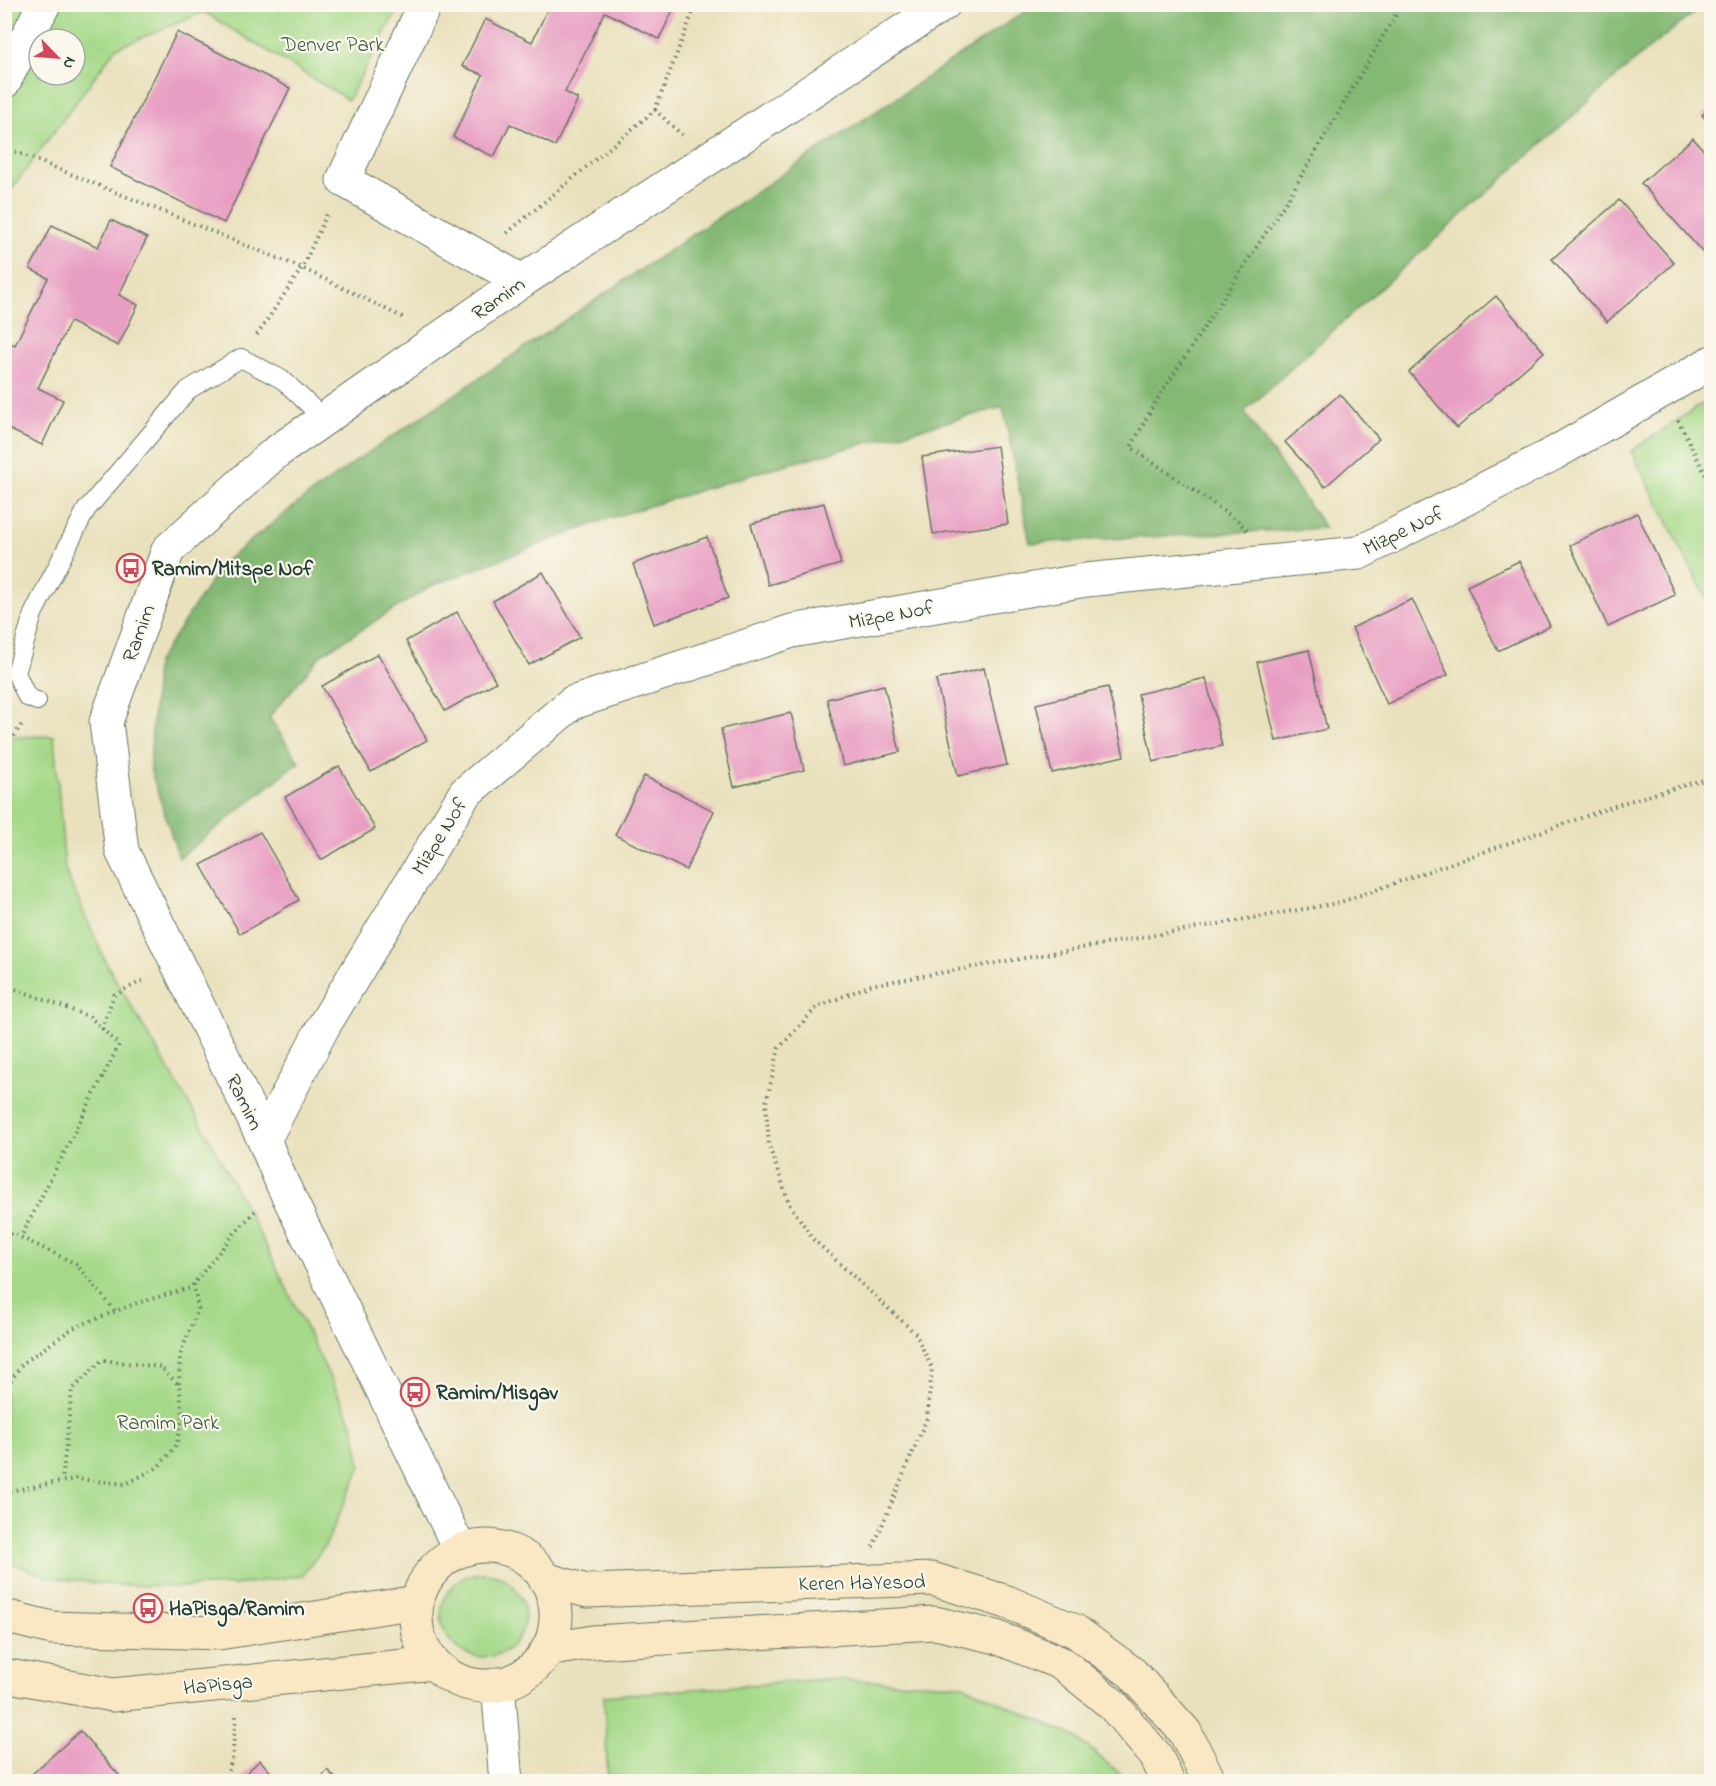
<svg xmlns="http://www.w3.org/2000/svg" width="1716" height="1786" viewBox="0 0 1716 1786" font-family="'Indie Flower',sans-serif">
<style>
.green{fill:#a5d989;stroke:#628b5e;stroke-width:1.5;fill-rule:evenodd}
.forest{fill:#84b975;stroke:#527b54;stroke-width:1.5}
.building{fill:#e89ec3}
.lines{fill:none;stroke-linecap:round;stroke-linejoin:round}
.lane-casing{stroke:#667664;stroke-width:20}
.street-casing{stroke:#667664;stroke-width:35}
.secondary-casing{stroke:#667664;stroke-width:35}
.path{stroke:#667664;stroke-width:4;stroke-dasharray:1.5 4.5;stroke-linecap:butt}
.lane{stroke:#fff;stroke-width:18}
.street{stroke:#fff;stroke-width:33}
.secondary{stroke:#fae7c3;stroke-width:33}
.labels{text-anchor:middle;stroke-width:4.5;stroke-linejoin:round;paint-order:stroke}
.park-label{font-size:21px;fill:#3a5c45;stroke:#fbf7ec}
.street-label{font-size:21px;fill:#1f3d34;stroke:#fbf7ec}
.poi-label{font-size:21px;font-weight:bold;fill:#1f3d34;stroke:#fbf7ec;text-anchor:start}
</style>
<rect width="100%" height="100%" fill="#fbf7ec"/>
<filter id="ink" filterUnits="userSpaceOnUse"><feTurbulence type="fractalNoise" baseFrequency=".0167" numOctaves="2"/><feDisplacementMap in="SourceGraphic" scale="12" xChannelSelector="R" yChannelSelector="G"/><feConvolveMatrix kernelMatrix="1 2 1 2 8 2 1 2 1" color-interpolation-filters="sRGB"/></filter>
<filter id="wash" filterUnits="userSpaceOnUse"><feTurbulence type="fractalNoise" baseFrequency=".008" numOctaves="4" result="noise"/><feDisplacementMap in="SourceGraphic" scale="24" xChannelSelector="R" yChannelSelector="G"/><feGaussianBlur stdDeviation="1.35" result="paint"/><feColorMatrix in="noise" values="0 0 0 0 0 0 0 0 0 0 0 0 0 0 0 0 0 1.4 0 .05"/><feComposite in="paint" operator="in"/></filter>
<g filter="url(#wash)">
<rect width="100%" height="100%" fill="#e9e1bd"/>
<!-- green -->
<g class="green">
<path d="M5 5H400L348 100 204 12 116 48 5 198ZM39 39H75V75H39Z"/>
<polygon points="1711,398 1712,599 1708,601 1631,451"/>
<polygon points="54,736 65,870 107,965 211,1141 267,1248 354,1427 361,1466 326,1544 303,1575 235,1585 177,1587 102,1584 48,1577 5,1561 5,737"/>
<circle cx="483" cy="1615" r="42"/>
<polygon points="825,1679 963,1685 1075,1737 1129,1781 608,1781 604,1696"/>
</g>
<!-- forest -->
<polygon class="forest" points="1036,4 1704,5 1643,53 1307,354 1244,412 1325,528 1030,543 1003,407 769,469 601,521 431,586 322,654 269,717 299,762 179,858 150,768 156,664 223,563 298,503 360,458"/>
<g id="blocks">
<!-- building -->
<g class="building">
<polygon points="550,4 676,4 659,39 605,12 565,92 578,99 555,146 510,124 494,157 453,137 483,75 462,66 485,19 532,42"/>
<polygon points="177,32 290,88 224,223 110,167"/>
<polygon points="1712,107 1712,126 1702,115"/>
<polygon points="1693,138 1712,160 1712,263 1641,183"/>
<polygon points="1619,200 1674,263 1607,322 1552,259"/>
<polygon points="111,220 147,238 119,295 138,305 118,346 70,322 38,388 63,400 42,445 4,427 4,340 15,345 48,278 30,269 52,225 98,247"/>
<polygon points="1496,296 1544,352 1457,428 1409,372"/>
<polygon points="1340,394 1379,439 1325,487 1285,442"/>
<polygon points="997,446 1008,524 933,534 922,457"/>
<polygon points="824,503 841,564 768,585 751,524"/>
<polygon points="1637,513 1675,595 1608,627 1570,545"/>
<polygon points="707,537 728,598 654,624 633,564"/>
<polygon points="1519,561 1550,626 1498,651 1467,586"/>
<polygon points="543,572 580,637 529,665 493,601"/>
<polygon points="1412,599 1448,675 1387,704 1352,628"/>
<polygon points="457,612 496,682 445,711 406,641"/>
<polygon points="1309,650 1327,729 1276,741 1257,662"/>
<polygon points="378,654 427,740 371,772 322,686"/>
<polygon points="984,668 1007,765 958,776 936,680"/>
<polygon points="1206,678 1222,746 1153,762 1138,694"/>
<polygon points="884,685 900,752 843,766 827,699"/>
<polygon points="1108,687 1124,756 1052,773 1036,704"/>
<polygon points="791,713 804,770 734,787 721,729"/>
<polygon points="339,766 375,829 321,860 285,797"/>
<polygon points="644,776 714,811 686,870 615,835"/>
<polygon points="260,832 299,900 240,934 201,865"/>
<polygon points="80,1731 125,1782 39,1782 32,1774"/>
<polygon points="260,1760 279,1782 240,1782 239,1780"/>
<polygon points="328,1770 338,1782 316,1782"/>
<polygon points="4,1772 13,1782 4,1782"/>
</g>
</g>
</g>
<g filter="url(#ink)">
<use href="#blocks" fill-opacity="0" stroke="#667664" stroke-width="1.5"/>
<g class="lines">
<!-- lane casing -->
<g class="lane-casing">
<polyline id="lane" points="37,701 27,697 16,673 33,614 86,510 188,390 241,358 283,380 324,419"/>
</g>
<!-- street casing -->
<g class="street-casing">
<g id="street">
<polyline points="425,4 343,180 522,281"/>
<polyline points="4,82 44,4"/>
<polyline points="264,1140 323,1027 465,793 572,703 792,631 1086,580 1359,553 1553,454 1712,362"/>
<polyline points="460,1550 282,1183 264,1140 122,851 106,722 168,550 275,453 324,419 522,281 944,4"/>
<polyline points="498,1684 506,1782"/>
</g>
</g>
<!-- secondary casing -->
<g class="secondary-casing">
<g id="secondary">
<circle cx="486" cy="1616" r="70"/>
<polyline points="545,1579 587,1591 932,1579 1007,1602 1075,1631 1132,1673 1185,1732 1210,1782"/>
<polyline points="4,1616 52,1628 219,1633 417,1602"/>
<polyline points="547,1650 593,1642 935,1623 996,1637 1063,1664 1112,1704 1156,1756 1168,1782"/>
<polyline points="4,1675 113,1695 434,1663"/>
</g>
</g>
<!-- path -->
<g class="path">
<polyline points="750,4 757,8"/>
<polyline points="655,110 696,4"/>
<polyline points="4,147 302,268 406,319"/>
<polyline points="507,233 655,110 682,135"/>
<polyline points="257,335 302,268 328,212"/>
<polyline points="1678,420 1712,487"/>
<polyline points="1247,530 1238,521 1131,447 1153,406 1289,197 1402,4"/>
<polyline points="4,743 14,736 22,724"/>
<polyline points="4,987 13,988 90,1017 119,1045 21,1237"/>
<polyline points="102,1029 114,995 146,979"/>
<polyline points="4,1233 14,1234 76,1264 116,1312"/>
<polyline points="179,1384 180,1355 198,1309 194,1284"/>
<polyline points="4,1391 22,1364 73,1328 134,1304 190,1288 233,1235 256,1210"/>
<polyline points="4,1492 76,1479 126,1484 158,1467 176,1446 183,1416 179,1385 160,1367 102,1360 72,1390 62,1481"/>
<polyline points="873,1547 927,1418 932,1368 915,1333 814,1240 790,1205 769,1146 766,1103 779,1048 817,1007 871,985 1338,903 1623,803 1699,781 1712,780"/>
<polyline points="224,1782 232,1760 236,1716"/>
</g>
<!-- lane -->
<use href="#lane" class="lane"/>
<!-- street -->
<use href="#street" class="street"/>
<!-- secondary -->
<use href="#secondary" class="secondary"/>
</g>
</g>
<!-- icons -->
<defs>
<g id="bus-ring" transform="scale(1.5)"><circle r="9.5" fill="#fbf7ec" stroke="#d1495b" stroke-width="1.5"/><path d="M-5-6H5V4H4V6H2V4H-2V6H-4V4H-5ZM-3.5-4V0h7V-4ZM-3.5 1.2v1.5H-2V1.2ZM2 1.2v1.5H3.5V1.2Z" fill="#d1495b"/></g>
</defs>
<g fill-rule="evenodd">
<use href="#bus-ring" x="131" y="568"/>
<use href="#bus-ring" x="415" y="1392"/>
<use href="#bus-ring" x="148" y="1608"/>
</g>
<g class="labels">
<!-- park labels -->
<g class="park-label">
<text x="333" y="51">Denver Park</text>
<text x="168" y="1429">Ramim Park</text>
</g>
<!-- street labels -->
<g class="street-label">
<text transform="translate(498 298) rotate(-35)" y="7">Ramim</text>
<text transform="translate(1403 530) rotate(-26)" y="7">Mizpe Nof</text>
<text transform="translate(891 614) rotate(-10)" y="7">Mizpe Nof</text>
<text transform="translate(138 633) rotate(-70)" y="7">Ramim</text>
<text transform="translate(439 836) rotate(-58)" y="7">Mizpe Nof</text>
<text transform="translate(245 1102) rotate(64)" y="7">Ramim</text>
<text transform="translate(862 1582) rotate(-1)" y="7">Keren HaYesod</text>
<text transform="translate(218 1684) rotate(-6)" y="7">HaPisga</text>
</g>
<!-- poi labels -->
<g class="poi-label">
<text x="152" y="575">Ramim/Mitspe Nof</text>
<text x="436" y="1399">Ramim/Misgav</text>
<text x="169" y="1615">HaPisga/Ramim</text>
</g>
</g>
<!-- margin -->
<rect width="1716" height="1786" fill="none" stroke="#fbf7ec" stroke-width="24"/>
<!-- north arrow -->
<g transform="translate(57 57) rotate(115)"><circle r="28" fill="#fbf7ec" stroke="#a3ada2" stroke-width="1.5"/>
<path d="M0-4.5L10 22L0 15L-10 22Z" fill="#d1495b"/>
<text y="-9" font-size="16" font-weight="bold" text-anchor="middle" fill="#1f3d34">N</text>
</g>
</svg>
